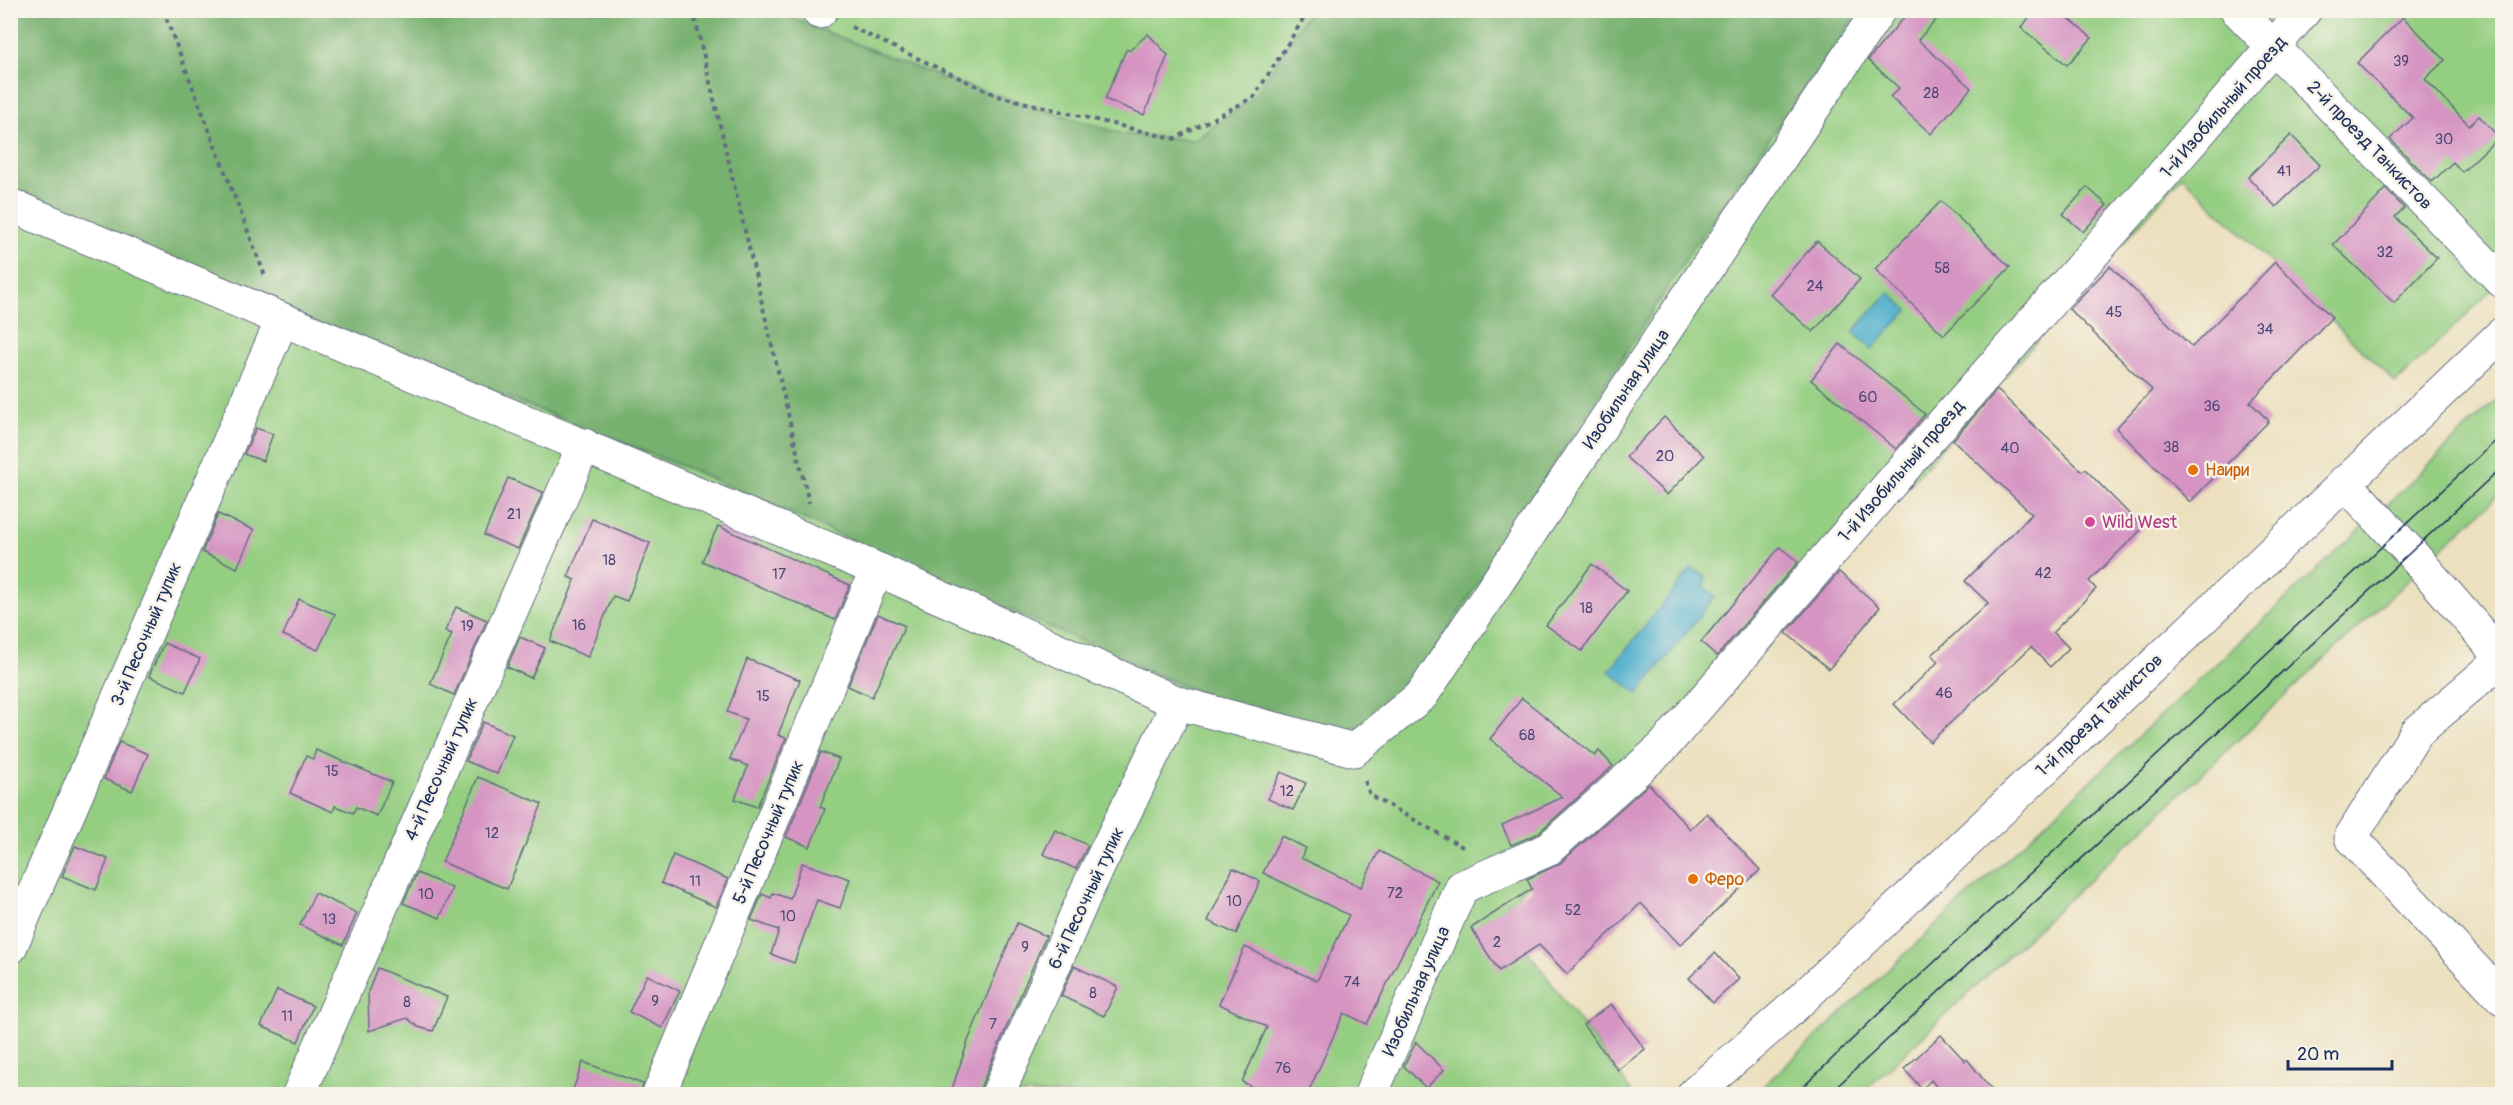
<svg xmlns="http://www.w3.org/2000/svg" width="2513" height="1105" viewBox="0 0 2513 1105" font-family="Pangolin,sans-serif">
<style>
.green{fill:#94ce81;stroke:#587e70;stroke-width:1.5}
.forest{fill:#77b16f;stroke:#497066;stroke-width:1.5}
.water{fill:#4daecc;stroke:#346e95;stroke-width:1.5}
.building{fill:#d694c3}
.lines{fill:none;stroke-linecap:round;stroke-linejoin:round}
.minor-casing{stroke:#646d80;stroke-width:35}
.major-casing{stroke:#646d80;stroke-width:35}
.path{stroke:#646d80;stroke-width:4;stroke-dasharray:4.5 4.5;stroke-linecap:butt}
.minor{stroke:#fff;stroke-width:33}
.major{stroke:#fff;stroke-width:33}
.tram{stroke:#1b2f5e;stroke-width:1.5}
.food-dot{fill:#e8710a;stroke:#f7f3e8;stroke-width:2}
.hotel-dot{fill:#d1479c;stroke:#f7f3e8;stroke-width:2}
.labels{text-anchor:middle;stroke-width:5;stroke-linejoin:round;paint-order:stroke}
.number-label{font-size:15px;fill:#4a4877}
.street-label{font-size:18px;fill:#1b2f5e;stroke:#f7f3e8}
.food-label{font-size:18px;fill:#c56008;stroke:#f7f3e8;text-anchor:start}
.hotel-label{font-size:18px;fill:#b23c85;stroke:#f7f3e8;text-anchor:start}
</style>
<rect width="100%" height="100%" fill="#f7f3e8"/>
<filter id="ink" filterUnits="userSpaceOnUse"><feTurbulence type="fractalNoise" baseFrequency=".0167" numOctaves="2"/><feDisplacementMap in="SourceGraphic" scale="12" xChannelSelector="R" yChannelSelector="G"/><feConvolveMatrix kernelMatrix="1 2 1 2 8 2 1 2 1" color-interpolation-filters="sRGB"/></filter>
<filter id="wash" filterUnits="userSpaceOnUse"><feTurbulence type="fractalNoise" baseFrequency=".008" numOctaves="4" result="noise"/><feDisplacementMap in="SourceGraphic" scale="24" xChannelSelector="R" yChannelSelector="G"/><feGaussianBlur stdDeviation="1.35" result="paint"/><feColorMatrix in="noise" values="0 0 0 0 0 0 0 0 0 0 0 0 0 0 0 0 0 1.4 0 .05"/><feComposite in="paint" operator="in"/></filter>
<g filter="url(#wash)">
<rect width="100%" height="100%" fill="#ece0bf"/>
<!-- green -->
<g class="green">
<polygon points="774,11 1309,11 1254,97 1195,140 1122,134 947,80"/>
<polygon points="1859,11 2502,11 2502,280 2396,383 2182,176 1673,753 1499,912 1631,1091 1626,1094 11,1094 10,199 123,246 697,472 1249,715 1694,246"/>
<polygon points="2502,394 2502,492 1861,1094 1755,1094 2409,484"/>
</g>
<!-- forest -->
<polygon class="forest" points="10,11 774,11 947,80 1122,134 1195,140 1254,97 1309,11 1859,11 1694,246 1410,689 1346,733 1250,715 697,472 123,246 11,199"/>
<!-- water -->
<g class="water">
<polygon points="1889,292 1908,310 1872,349 1853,332"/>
<polygon points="1692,568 1706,577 1704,587 1715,596 1638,694 1609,671"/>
</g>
<g id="blocks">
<!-- building -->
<g class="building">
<polygon points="1910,10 1945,10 1918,40 1971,88 1931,134 1890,97 1899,88 1868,60"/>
<polygon points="2035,10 2059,10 2092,38 2067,65 2021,28"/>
<polygon points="2403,17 2445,60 2425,79 2469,125 2479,116 2499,137 2462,172 2453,162 2432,182 2390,139 2413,118 2357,63"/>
<polygon points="1148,34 1168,55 1144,115 1105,99 1126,50 1130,50"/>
<polygon points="2291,135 2320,165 2276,207 2248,177"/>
<polygon points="2087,187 2107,205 2083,232 2063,214"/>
<polygon points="2386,189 2404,208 2395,217 2437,258 2394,303 2333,245"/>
<polygon points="1941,201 2010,267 1944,335 1875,269"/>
<polygon points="1817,241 1860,279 1813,332 1770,294"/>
<polygon points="2275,262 2332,317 2250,402 2269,421 2190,502 2116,428 2152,390 2069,309 2110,266 2192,347"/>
<polygon points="1840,344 1925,414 1896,449 1811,380"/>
<polygon points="1997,390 2082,471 2085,469 2143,528 2089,581 2096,589 2053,632 2069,648 2050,667 2031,647 1930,742 1894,704 1938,662 1932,655 1988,603 1965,581 2032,514 1953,440"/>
<polygon points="1664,417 1704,456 1667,495 1626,457"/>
<polygon points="256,428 273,434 263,461 244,454"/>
<polygon points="508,478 543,492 518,549 484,535"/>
<polygon points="218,514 254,530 237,568 202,552"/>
<polygon points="592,519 650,543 627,601 613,596 588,657 550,641 575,580 568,577"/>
<polygon points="718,526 850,585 835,620 702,561"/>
<polygon points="1780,547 1798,562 1717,656 1701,642"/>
<polygon points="1592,564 1627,591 1582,651 1546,625"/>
<polygon points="1839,572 1880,607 1829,669 1786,633"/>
<polygon points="299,599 335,614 318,650 283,635"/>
<polygon points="456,607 487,620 454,695 430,684 452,634 445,631"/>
<polygon points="878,614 905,626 872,697 848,686"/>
<polygon points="520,637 545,648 531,678 507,667"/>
<polygon points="164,643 200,659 185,692 149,676"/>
<polygon points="747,659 800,680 778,735 786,738 757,807 735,799 748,766 730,759 746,719 727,712"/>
<polygon points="1522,698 1595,756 1599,751 1613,766 1537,834 1511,845 1502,825 1563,797 1490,739"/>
<polygon points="483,722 513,735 497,774 466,761"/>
<polygon points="119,742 148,754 132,791 104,779"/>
<polygon points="316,750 392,782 377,816 356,807 353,813 335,806 333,812 290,793 306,756 313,759"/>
<polygon points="821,752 839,759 820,807 825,809 810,847 786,837"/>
<polygon points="1281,772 1306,783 1293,810 1268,799"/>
<polygon points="478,777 542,804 507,889 442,862"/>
<polygon points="1649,784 1690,829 1707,813 1760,870 1680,945 1641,903 1567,974 1539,945 1499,971 1471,928 1532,889 1527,879 1559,864"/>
<polygon points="1055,830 1088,845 1076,869 1043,854"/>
<polygon points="1281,836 1306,848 1301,858 1361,887 1379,851 1438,881 1367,1024 1344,1013 1307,1095 1269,1095 1242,1082 1267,1027 1219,1004 1245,947 1317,981 1349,915 1263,873"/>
<polygon points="75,846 108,859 96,890 62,876"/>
<polygon points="673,855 728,879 716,907 661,883"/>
<polygon points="802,863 850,879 840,908 817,900 794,963 771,954 779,930 751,920 762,894 771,898 773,893 790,899"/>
<polygon points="1233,868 1260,881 1236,934 1208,921"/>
<polygon points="417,873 452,888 440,918 403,903"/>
<polygon points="315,893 357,913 343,945 300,925"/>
<polygon points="1017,923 1046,936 981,1086 980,1095 950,1095 968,1041"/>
<polygon points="1715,953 1739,979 1713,1003 1689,978"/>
<polygon points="1074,966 1118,987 1104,1016 1061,996"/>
<polygon points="377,968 447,997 433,1031 418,1027 407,1018 369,1031 368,992"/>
<polygon points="647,975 680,991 662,1028 629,1012"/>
<polygon points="277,990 313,1006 298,1042 261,1026"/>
<polygon points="1611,1004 1645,1049 1618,1070 1583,1025"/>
<polygon points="1941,1035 1965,1061 1967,1059 1996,1095 1943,1095 1931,1080 1922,1089 1904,1069"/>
<polygon points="1416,1042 1444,1070 1426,1088 1404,1066"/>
<polygon points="583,1062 643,1084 641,1095 571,1095"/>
</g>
</g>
</g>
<g filter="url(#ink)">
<use href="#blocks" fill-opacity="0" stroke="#646d80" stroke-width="1.5"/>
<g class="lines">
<!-- minor casing -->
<g class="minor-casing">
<g id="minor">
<polyline points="2237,10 2502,281"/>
<polyline points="819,12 821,10"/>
<polyline points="10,205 881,571 1178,703 1354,750 1422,695 1879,10"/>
<polyline points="2344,482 2412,554 2502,658"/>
<polyline points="2502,659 2416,733 2351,837 2502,998"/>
<polyline points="10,948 282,320"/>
<polyline points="299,1094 584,445"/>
<polyline points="659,1094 869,587 881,571"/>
<polyline points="998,1094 1087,890 1178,703"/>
<polyline points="1371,1094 1462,887 1547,850 1663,747 1942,424 2160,178 2305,10"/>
</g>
</g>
<!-- major casing -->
<g class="major-casing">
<polyline id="major" points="1694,1094 1789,1011 2502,334"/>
</g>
<!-- path -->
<g class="path">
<polyline points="163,10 265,276"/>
<polyline points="693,10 809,503"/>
<polyline points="851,27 998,96 1174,139 1254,97 1309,10"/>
<polyline points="1365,781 1370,795 1466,849"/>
</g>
<!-- minor -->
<use href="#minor" class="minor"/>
<!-- major -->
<use href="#major" class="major"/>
<!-- tram -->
<g class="tram">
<polyline points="1796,1094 1872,1020 2502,435"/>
<polyline points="1829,1094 2502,467"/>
</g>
</g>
</g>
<!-- markers -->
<g class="food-dot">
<circle cx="2193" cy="470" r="6"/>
<circle cx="1693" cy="879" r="6"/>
</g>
<circle class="hotel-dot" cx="2090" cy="522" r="6"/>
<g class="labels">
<!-- number labels -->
<g class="number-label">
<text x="2401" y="66">39</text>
<text x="1931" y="98">28</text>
<text x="2444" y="144">30</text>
<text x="2284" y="176">41</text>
<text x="2385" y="257">32</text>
<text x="1942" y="273">58</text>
<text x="1815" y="291">24</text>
<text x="2114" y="317">45</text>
<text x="2265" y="334">34</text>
<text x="1868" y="402">60</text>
<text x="2212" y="411">36</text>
<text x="2171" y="452">38</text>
<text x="2010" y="453">40</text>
<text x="1665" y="461">20</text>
<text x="514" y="519">21</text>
<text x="609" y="565">18</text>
<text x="2043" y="578">42</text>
<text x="779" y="579">17</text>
<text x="1586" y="613">18</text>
<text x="579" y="630">16</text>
<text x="467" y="631">19</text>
<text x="1944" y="698">46</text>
<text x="763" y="701">15</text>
<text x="1527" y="740">68</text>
<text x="332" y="776">15</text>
<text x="1287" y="796">12</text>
<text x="492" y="838">12</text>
<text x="695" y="886">11</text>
<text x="1395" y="898">72</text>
<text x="426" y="899">10</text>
<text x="1234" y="906">10</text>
<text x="1573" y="915">52</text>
<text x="788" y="921">10</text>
<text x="329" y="924">13</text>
<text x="1497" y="947">2</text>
<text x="1025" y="952">9</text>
<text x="1352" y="987">74</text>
<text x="1093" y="998">8</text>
<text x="655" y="1006">9</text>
<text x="407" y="1007">8</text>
<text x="287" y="1021">11</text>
<text x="993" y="1029">7</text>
<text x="1283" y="1073">76</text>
</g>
<!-- street labels -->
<g class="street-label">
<text transform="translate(2223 107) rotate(-49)" y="6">1-й Изобильный проезд</text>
<text transform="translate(2370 145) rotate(46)" y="6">2-й проезд Танкистов</text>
<text transform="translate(1626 389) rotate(-56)" y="6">Изобильная улица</text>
<text transform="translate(1901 471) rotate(-49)" y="6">1-й Изобильный проезд</text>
<text transform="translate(146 634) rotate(-67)" y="6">3-й Песочный тупик</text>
<text transform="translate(2099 715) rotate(-44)" y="6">1-й проезд Танкистов</text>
<text transform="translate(441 769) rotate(-66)" y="6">4-й Песочный тупик</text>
<text transform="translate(768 832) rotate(-67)" y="6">5-й Песочный тупик</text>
<text transform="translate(1086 898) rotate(-65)" y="6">6-й Песочный тупик</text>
<text transform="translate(1416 991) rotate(-66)" y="6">Изобильная улица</text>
</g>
<!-- food labels -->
<g class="food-label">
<text x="2205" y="476">Наири</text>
<text x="1705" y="885">Феро</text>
</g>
<!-- hotel labels -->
<g class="hotel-label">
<text x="2102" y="528">Wild West</text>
</g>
</g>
<!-- margin -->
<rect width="2513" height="1105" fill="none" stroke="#f7f3e8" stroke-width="36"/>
<!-- scale -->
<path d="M2288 1060v9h104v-9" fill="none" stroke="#1b2f5e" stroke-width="3"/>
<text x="2297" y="1060" font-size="18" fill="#1b2f5e" stroke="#f7f3e8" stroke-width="4.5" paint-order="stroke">20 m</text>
</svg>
